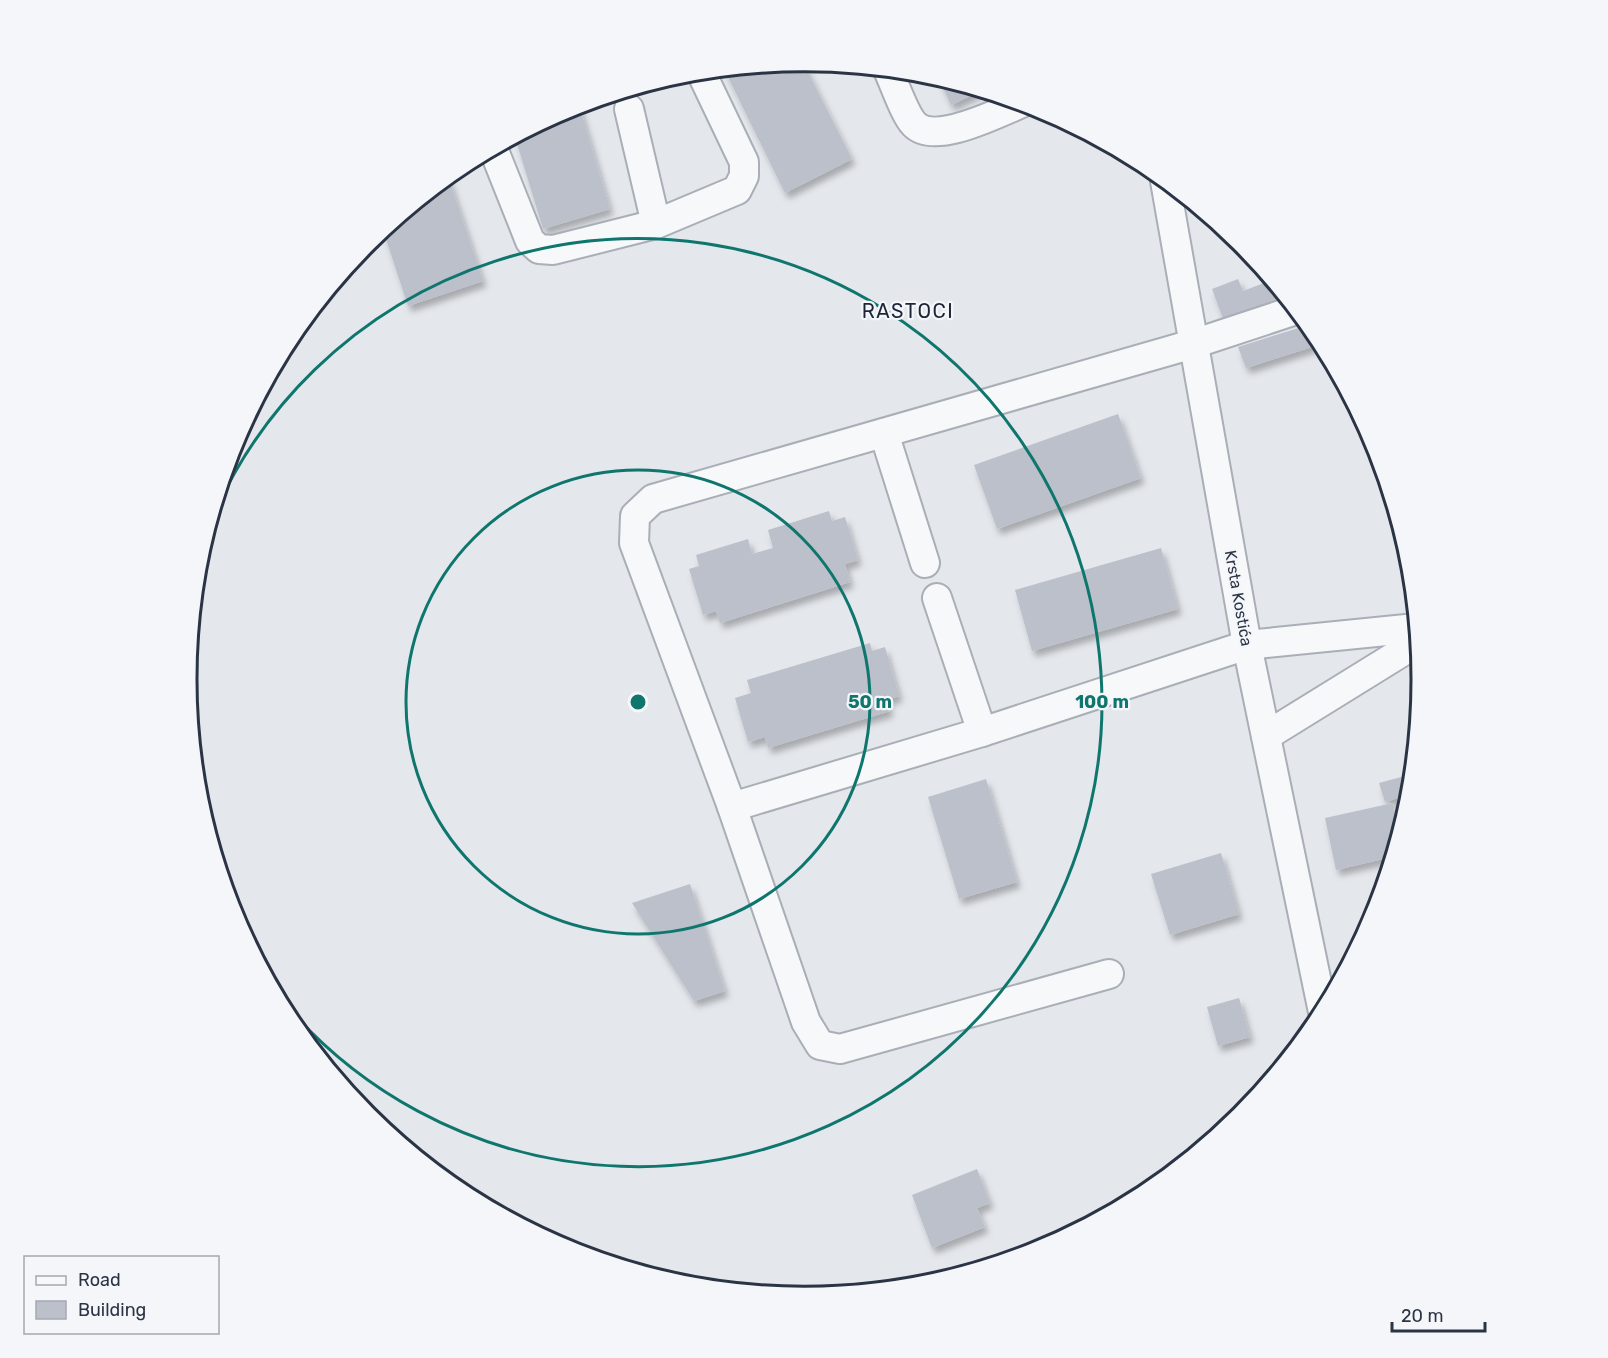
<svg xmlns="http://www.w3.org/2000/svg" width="1608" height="1358" viewBox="0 0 1608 1358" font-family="Rubik,sans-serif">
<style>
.building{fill:#bbc0ca;filter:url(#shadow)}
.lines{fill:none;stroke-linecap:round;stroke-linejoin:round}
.street-casing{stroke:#a9aeb7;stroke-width:32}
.street{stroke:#f7f8fa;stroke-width:28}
.ring{fill:none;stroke:#0f766e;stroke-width:3}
.labels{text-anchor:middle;stroke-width:4.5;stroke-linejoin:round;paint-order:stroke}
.street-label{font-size:16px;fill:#2b3445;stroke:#f4f6f9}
.quarter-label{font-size:20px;letter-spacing:1.5px;fill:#1d2536;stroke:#f4f6f9}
.rim{fill:none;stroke:#2b3445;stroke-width:3}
.centre{fill:#0f766e;stroke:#f4f6f9;stroke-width:3}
.ring-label{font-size:18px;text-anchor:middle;font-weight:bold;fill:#0f766e;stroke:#f4f6f9;stroke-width:4.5;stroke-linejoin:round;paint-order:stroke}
</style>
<defs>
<filter id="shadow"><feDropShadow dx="3.5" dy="6" stdDeviation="3" flood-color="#0004"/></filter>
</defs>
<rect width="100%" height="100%" fill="#e4e7ec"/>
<!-- building -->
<g class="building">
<polygon points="803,62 852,159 785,193 724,69"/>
<polygon points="938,77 981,91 951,105"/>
<polygon points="579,105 610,209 543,229 515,137 568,108"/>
<polygon points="448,176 483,281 408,306 383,230"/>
<polygon points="1238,279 1243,291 1272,280 1289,301 1225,324 1212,289"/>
<polygon points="1308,325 1315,346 1246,368 1238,347"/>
<polygon points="1118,414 1141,478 997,529 974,465"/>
<polygon points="829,511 832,521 845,517 858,560 845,564 850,582 720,623 716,611 703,615 689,569 699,566 696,555 748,539 752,554 773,548 768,530"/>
<polygon points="1161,548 1178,609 1032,651 1015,590"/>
<polygon points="870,643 872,651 885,647 899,696 887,700 890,711 768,748 765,737 748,742 735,698 751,693 747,680"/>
<polygon points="1412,774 1410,794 1385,802 1379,783"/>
<polygon points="986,779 1017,882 959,899 928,797"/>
<polygon points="1393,803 1396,818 1405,816 1392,857 1336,870 1325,818"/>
<polygon points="1221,853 1239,914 1170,935 1151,874"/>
<polygon points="690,884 725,991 694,1001 632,903"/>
<polygon points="1239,998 1250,1037 1218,1046 1207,1007"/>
<polygon points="977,1169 990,1203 977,1208 985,1227 932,1248 912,1195"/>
</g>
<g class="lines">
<!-- street casing -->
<g class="street-casing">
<g id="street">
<path d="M888 70C894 83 905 115 914 124 935 146 997 113 1022 103"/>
<polyline points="629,109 656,224 737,190 744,176 744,162 701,72"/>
<polyline points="493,148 530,241 539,249 553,250 656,224"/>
<polyline points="1165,181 1247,645 1323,1012"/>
<polyline points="1296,310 1193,344 653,499 635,516 634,543 732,807 982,732 1247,645 1416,628"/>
<polyline points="884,433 925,563"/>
<polyline points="937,598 982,732"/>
<polyline points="1266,736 1418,642"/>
<polyline points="732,807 806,1022 820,1045 840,1049 1109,974"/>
</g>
</g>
<!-- street -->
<use href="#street" class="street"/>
</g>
<!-- distance rings -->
<g class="ring">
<circle cx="638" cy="702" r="232"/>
<path d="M208 528A464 464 0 1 1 272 988"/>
</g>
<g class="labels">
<!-- street labels -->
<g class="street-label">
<text transform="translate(1239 598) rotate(80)" y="6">Krsta Kostića</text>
</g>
<!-- quarter labels -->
<g class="quarter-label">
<text x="908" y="318">RASTOCI</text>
</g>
</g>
<!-- crop -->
<path d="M0 0H1608V1358H0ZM197 679a607 607 0 1 1 1214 0a607 607 0 1 1-1214 0Z" fill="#f4f6f9" fill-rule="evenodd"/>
<path class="rim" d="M197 679a607 607 0 1 1 1214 0a607 607 0 1 1-1214 0Z"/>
<circle cx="638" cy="702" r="9" class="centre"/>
<g class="ring-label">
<text x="870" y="708">50 m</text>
<text x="1102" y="708">100 m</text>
</g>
<!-- legend -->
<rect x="24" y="1256" width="195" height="78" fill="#f4f6f9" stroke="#a4a8b1" stroke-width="1.5"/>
<rect x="36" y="1276" width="30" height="9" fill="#f7f8fa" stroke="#a4a8b1" stroke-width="1.5"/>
<text x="78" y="1286" font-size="18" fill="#2b3445">Road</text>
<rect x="36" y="1301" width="30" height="18" fill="#bbc0ca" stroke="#a4a8b1" stroke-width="1.5"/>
<text x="78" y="1316" font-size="18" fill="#2b3445">Building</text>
<!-- scale -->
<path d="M1392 1322v9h93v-9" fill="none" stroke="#2b3445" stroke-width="3"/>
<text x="1401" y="1322" font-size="18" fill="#2b3445" stroke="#f4f6f9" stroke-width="4.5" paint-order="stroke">20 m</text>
</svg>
